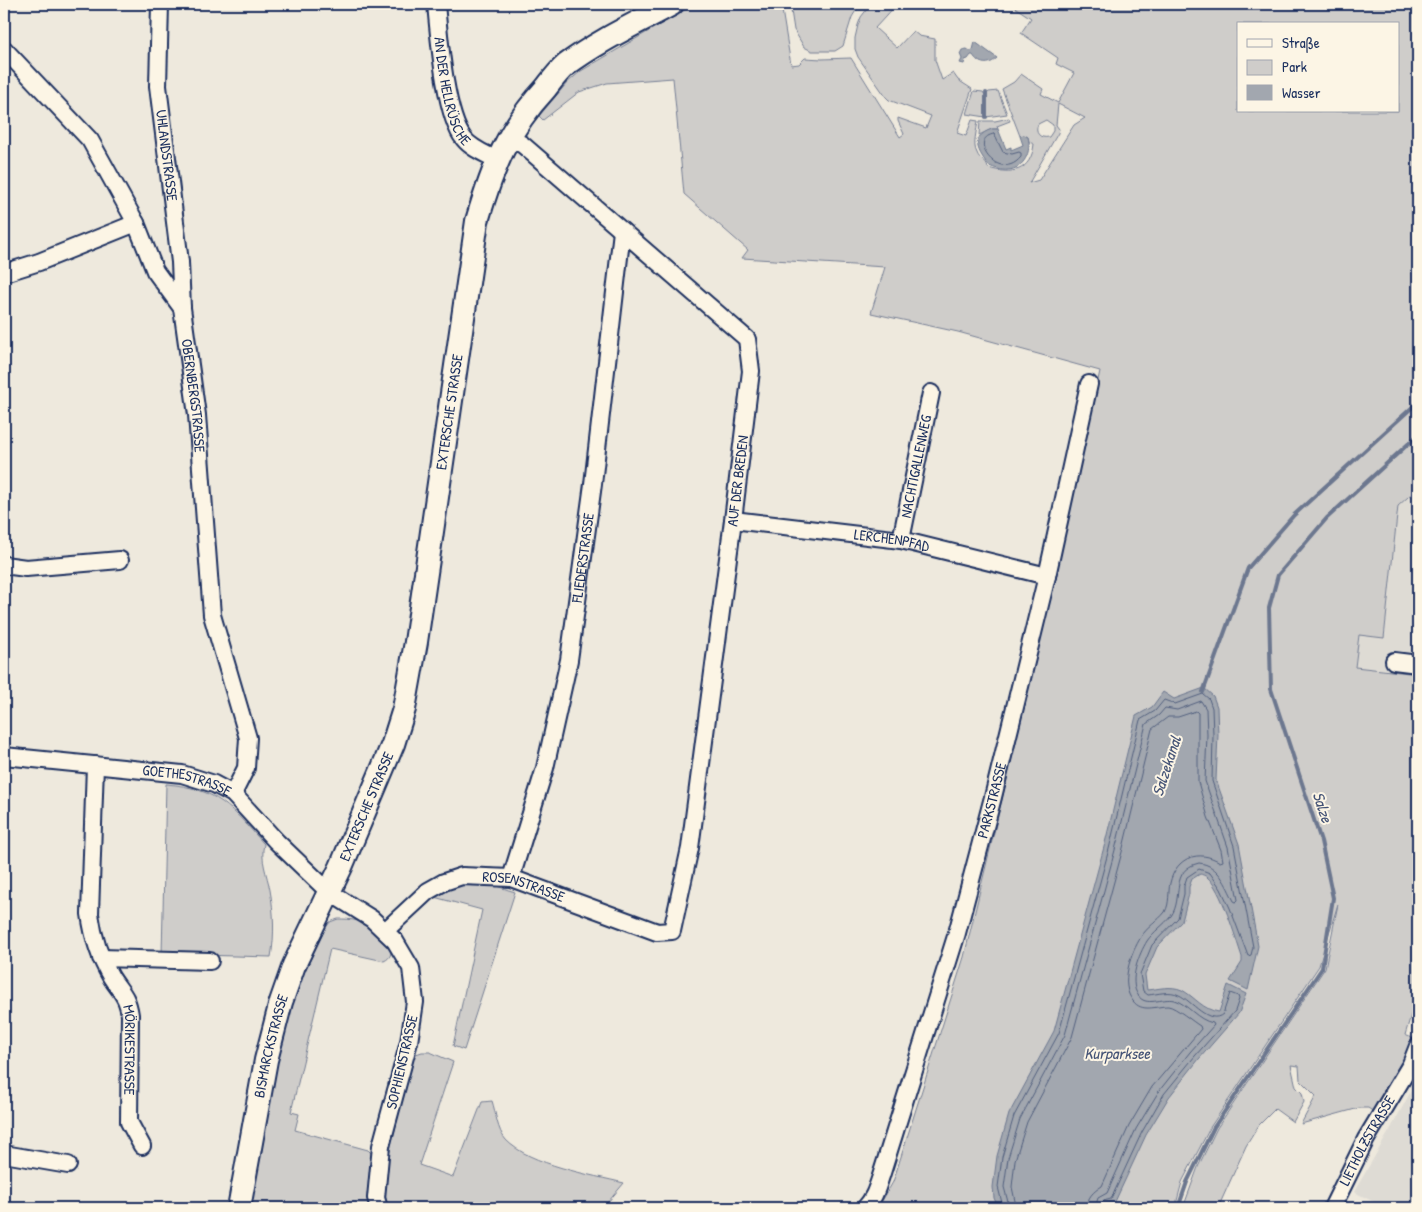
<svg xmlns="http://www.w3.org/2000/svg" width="1422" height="1212" viewBox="0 0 1422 1212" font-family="'Patrick Hand',sans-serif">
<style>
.built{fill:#dedbd4}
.green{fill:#cfcdca;stroke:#757e94;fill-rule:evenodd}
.water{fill:#a2a7af;stroke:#6c778f}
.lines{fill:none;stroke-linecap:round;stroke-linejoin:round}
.shore{stroke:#515f7e;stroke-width:1}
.stream{stroke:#6c778f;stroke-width:4}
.street-casing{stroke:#1b2f5e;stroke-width:20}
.secondary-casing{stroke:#1b2f5e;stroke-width:26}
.street{stroke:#fcf5e5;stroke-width:16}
.secondary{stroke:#fcf5e5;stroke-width:22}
.labels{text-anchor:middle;stroke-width:4;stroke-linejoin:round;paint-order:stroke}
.street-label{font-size:15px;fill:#1b2f5e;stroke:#fcf5e5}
.water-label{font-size:16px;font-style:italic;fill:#445376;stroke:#fcf5e5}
</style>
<rect width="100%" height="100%" fill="#eee9dd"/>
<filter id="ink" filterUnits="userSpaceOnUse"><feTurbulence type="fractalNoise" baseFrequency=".02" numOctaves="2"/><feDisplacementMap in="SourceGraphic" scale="10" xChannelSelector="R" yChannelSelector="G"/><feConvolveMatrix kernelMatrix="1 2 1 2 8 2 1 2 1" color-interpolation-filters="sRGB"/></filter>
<g filter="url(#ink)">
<!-- built -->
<g class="built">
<polygon points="1418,488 1418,674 1355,668 1359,635 1384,637 1398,506"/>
<polygon points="1418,1074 1418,1208 1386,1208 1354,1192 1390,1130 1417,1080"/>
</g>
<!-- green -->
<g class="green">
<path d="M695 4H781L791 65 799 64 805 58 822 59 851 58 900 137 904 134 898 121V118L926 128 931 116 889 100 886 97 858 57 855 49V38L858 25 861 17 871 4H897L875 28 897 48 913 31 919 36 935 39V60L942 80 953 73 958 80 972 89 957 133 966 136 972 120 978 121C977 130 972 145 977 153 980 161 986 160 988 168 1012 175 1031 172 1034 144L1029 142 1028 137 1024 135 1020 136 1002 89 1014 82 1021 74 1043 89 1041 94 1058 103 1074 73 1056 64 1058 58 1021 33 1031 18 1010 4H1418V488L1398 506 1384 638 1359 635 1355 667 1418 674V992L1405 1035 1414 1039 1399 1079 1377 1114 1368 1108H1359L1301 1124 1316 1096 1300 1080 1299 1066 1291 1065 1296 1087 1302 1093 1304 1102 1293 1122 1275 1109 1259 1125 1246 1146 1218 1208H1183L1198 1167 1217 1128 1325 968 1338 904 1319 966 1211 1126 1182 1182 1175 1208H878L893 1182 964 957 1055 579 1100 371 958 332 871 313 885 267 742 258 748 250 684 194 673 78 607 83 579 92 543 120 539 116 567 83 581 71ZM1238 24H1398V111H1238ZM1058 104 1085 118 1074 125 1039 180 1029 183 1058 133 1059 129 1056 125ZM1046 120 1053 125V131L1049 137C1040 139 1034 133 1038 124Z"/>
<polygon points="790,4 860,4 852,17 843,46 835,51 812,51 804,47 794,30"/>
<polygon points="974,91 983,92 985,95 989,92 998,91 1007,114 986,117 967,114"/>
<polygon points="1009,118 1010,121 997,126 998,129 992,129 979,135 980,121 995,121"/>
<path d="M166 784C217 788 232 808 264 844 260 860 267 874 270 890 274 912 275 935 271 957L162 954Z"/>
<polygon points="469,883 496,886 515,892 464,1050 453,1046 482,910 434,897 450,888"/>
<path d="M338 919C344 919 351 919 358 921 369 924 406 951 384 961L330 949 291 1112 299 1114 295 1130 368 1150 372 1154 368 1194 369 1208H246L266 1124 283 1031 296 990 325 929 330 922Z"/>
<path d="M422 1052H430L453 1062 419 1165 453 1177 482 1102 492 1101C496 1113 497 1130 506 1140 530 1165 592 1175 624 1183L603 1208H388L385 1194 388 1159 412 1059 416 1054Z"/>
</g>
<!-- water -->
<g class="water">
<path d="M975 42 997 58C989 66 979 65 973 55H971L968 59 965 60 964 64 960 63 962 59 960 54 962 50 967 49 970 51 973 50Z"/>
<path d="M992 129H998L1006 149 1011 147V150L1023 145 1020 136 1024 135 1028 137C1032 151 1024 169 1008 170 1001 171 995 168 989 166 979 153 968 137 992 129Z"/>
<path d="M1204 688 1213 696 1217 707 1218 735 1216 780 1239 844 1258 946 1248 990 1230 981 1242 962V957C1236 939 1221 888 1207 877 1206 876 1201 874 1200 874L1192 879 1189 887V894L1182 921 1157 947 1145 975 1147 990C1158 989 1171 985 1182 990 1195 997 1203 1010 1219 1012L1228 985 1246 994 1239 1013 1199 1059 1169 1097 1146 1135 1113 1206 1107 1205 1105 1208H991L993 1204 997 1205 994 1198 993 1187 997 1156 1009 1114 1054 1031 1104 847 1136 716 1152 707 1163 692 1174 699Z"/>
</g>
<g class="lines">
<!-- shore -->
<g class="shore">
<path d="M994 134 1003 152 1012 154 1019 152 1021 153V157C999 184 966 138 994 134Z"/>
<path d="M1000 1208 1002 1203 998 1187 1002 1157 1014 1116 1059 1033 1109 849 1140 720 1155 711 1164 700 1175 704 1203 694 1209 699 1212 708 1213 735 1212 781 1234 846 1253 947 1251 955 1248 956 1230 908 1221 889 1210 873 1199 869 1187 877 1184 886V894L1178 918 1152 945 1140 974 1143 991 1148 995C1158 994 1170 990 1179 995 1191 1000 1209 1026 1223 1014L1230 993 1238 996 1239 999 1235 1011 1195 1056 1164 1094 1142 1132 1111 1199 1103 1201 1101 1208"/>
<path d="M1007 1208 1008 1202 1004 1187 1008 1158 1020 1119 1065 1035 1115 850 1146 724 1159 715 1165 708 1177 710 1201 701 1206 709 1207 735 1205 781 1228 847 1238 900 1236 902 1234 901C1226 885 1219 865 1199 863 1169 870 1184 898 1171 916 1164 925 1153 932 1147 941 1139 954 1128 981 1138 995 1145 1008 1163 997 1174 1000 1188 1004 1197 1020 1213 1023L1214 1025 1190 1052 1159 1091 1136 1129 1107 1193 1098 1198 1095 1208"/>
<path d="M1015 1208V1201L1012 1187 1015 1160 1027 1122 1072 1037 1122 852 1152 729 1168 717H1178L1196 711 1198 713V782L1208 817 1221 850 1223 861 1220 862C1199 849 1176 857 1170 883 1168 892 1170 903 1165 912 1158 921 1147 927 1141 937 1131 953 1119 984 1133 1001 1142 1013 1156 1006 1168 1006 1176 1007 1193 1022 1200 1026L1201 1029 1152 1087 1129 1126 1102 1186C1093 1192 1087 1197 1087 1208"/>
</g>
<!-- stream -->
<g class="stream">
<polyline points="986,93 986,117"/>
<polyline points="1203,692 1248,568 1294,515 1418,402"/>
<polyline points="1178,1208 1187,1182 1214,1127 1322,968 1333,898 1321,841 1271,689 1269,608 1278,575 1327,518 1418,435"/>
</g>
<!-- street casing -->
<g class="street-casing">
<g id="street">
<path id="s1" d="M160 4 158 86 180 262 182 308"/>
<path id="s2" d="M436 4C439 35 445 116 464 139 472 149 486 154 497 160"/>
<path id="s3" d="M4 49 90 140 136 223 155 271 182 308 197 415 212 615 248 738 246 768 233 794"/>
<polyline points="4,273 39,262 136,223"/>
<path id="s4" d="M733 520 901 540 1047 576"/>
<path id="s5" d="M901 540 931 393"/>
<polyline points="4,565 26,568 120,560"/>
<polyline points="1394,661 1418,664"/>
<path id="s6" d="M4 756 182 774 214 784 233 794 276 841 329 892 372 919 395 941 411 968 415 1002 409 1042 381 1146 376 1198 379 1208"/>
<path id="s7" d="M95 765 90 914C93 936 99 957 111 977 121 993 127 995 130 1015L129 1122 142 1146"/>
<path id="s8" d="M511 878 545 768 569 660 593 484 622 231"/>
<path id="s9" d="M385 931 428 891 444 882 462 876 511 878 657 932 672 931 690 848 733 520 751 371 747 339 523 145 509 137"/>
<polyline points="101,958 210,961"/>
<polyline points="4,1154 68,1165"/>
<path id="s10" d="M865 1208C874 1199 877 1188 881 1176L957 933 993 797 1047 576 1089 384"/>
<path id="s11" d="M1332 1208 1366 1139 1411 1064 1418 1046"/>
</g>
</g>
<!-- secondary casing -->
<g class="secondary-casing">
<g id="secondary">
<path id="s12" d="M239 1208 266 1060 281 1002 294 965 341 867 393 744 404 709 416 642 477 221C493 167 507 130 546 88 552 80 559 71 566 65 598 41 637 23 672 4"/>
</g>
</g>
<!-- street -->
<use href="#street" class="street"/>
<!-- secondary -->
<use href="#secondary" class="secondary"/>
</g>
</g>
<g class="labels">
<!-- street labels -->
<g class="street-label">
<text dy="5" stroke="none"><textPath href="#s2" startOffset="89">AN DER HELLRÜSCHE</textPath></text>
<text dy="5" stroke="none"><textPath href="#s1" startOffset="152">UHLANDSTRASSE</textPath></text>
<text dy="5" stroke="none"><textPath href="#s3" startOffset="406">OBERNBERGSTRASSE</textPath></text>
<text dy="5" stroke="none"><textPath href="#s12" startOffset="829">EXTERSCHE STRASSE</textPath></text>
<text dy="5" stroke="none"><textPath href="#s5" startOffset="75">NACHTIGALLENWEG</textPath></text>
<text dy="5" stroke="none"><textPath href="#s9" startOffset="771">AUF DER BREDEN</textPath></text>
<text dy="5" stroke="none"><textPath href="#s4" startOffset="160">LERCHENPFAD</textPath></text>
<text dy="5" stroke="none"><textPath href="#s8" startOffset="329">FLIEDERSTRASSE</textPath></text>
<text dy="5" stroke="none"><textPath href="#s6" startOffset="185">GOETHESTRASSE</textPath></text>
<text dy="5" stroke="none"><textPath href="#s10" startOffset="428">PARKSTRASSE</textPath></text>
<text dy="5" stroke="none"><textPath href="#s12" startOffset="424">EXTERSCHE STRASSE</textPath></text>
<text dy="5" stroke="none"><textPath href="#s9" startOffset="159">ROSENSTRASSE</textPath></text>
<text dy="5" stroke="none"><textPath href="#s12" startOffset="165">BISMARCKSTRASSE</textPath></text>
<text dy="5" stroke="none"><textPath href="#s7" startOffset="294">MÖRIKESTRASSE</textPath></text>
<text transform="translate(402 1062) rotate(-77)" y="5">SOPHIENSTRASSE</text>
<text dy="5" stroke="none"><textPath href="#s11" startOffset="76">LIETHOLZSTRASSE</textPath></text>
</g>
<!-- water labels -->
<g class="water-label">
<text transform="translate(1166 766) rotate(-72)" y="6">Salzekanal</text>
<text transform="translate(1323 807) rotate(72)" y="6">Salze</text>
<text x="1117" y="1059">Kurparksee</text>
</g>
</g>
<!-- margin -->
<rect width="1422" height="1212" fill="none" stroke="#fcf5e5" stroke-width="20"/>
<rect x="10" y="10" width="1402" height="1192" fill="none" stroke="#1b2f5e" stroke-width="2" filter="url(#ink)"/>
<!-- legend -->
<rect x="1237" y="22" width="162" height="90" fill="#fcf5e5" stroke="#a2a6af"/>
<rect x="1247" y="39" width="25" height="8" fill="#fcf5e5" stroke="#a2a6af"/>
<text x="1282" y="48" font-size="15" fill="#1b2f5e">Straße</text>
<rect x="1247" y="60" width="25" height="15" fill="#cfcdca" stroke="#a2a6af"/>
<text x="1282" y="72" font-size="15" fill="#1b2f5e">Park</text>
<rect x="1247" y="85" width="25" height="15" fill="#a2a7af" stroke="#a2a6af"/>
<text x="1282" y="98" font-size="15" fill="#1b2f5e">Wasser</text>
</svg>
